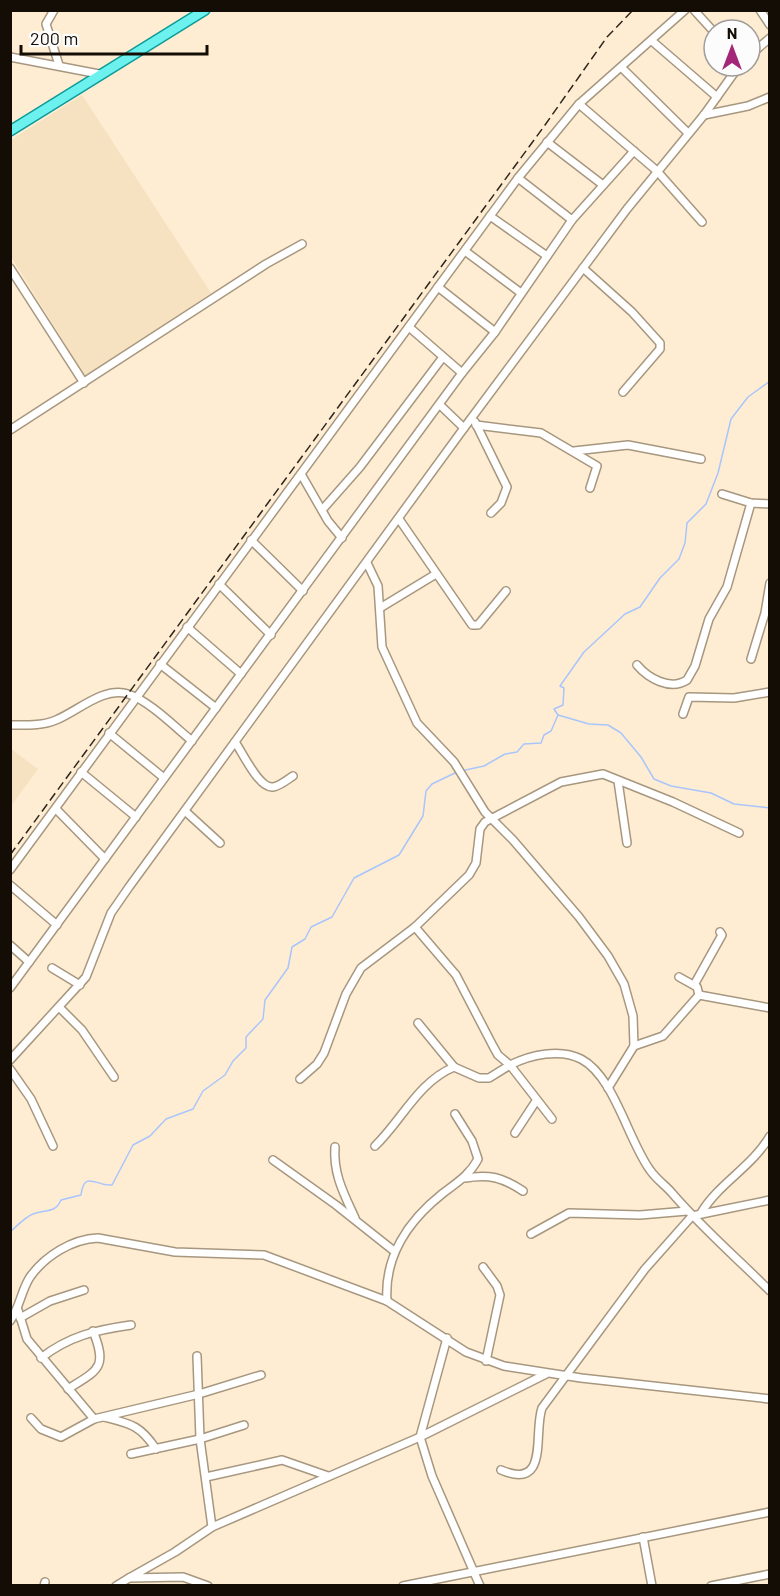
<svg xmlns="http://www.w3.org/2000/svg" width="780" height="1596" viewBox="0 0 780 1596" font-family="Barlow,sans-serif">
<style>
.built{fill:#f6e1c0}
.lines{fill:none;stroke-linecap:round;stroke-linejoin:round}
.stream{stroke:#a8c5fc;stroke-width:1.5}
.minor-casing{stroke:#a7977f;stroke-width:10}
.major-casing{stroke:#0d9b97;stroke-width:12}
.minor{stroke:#fff;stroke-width:7}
.major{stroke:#6cf1ef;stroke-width:9}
.rail{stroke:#2d261c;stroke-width:1.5;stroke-dasharray:9 4.5;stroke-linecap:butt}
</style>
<rect width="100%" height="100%" fill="#feedd3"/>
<!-- built -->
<g class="built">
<polygon points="82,95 211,293 85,376 10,255 11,140"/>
<polygon points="11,749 38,769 11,806"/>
</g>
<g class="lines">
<!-- stream -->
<g class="stream">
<polyline points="558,715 589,724 608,725 621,733 641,757 654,779 671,786 711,793 734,804 770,808"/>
<polyline points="461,771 484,766 505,754 517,752 524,744 541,743 544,735 551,731 558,715 554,709 563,705 564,688 560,686 584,652 625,614 640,607 660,578 679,559 685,543 687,523 706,504 718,473 731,419 748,397 770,381"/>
<path d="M10 1232C16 1227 25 1217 33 1214 45 1209 55 1214 61 1200L81 1195C84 1169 97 1187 112 1185L133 1145 150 1136 166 1119 193 1109 203 1091 225 1075 233 1061 246 1048V1037L263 1019 265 1000 288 968 292 947 305 939 311 927 332 917 354 878 399 855 423 816 426 791 432 784 457 772"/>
</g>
<!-- minor casing -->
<g class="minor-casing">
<g id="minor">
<polyline points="54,10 46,24 59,65"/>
<polyline points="694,10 714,32"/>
<polyline points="760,10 770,25"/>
<polyline points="652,41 717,97"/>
<polyline points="750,55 770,38"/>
<polyline points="10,57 99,74"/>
<polyline points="622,68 688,133"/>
<polyline points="579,104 657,171 702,222"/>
<polyline points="704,115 748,106 770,97"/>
<polyline points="547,142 603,185"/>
<polyline points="518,178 572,220"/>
<polyline points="490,216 547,256"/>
<polyline points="465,251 521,293"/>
<polyline points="10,268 84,383"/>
<polyline points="583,268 632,312 660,343 660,349 623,392"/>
<polyline points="438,287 495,332"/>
<polyline points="409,327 462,373"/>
<polyline points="440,405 464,428"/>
<polyline points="475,422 507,487 501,503 491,513"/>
<polyline points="476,425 541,433 597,466 590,488"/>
<polyline points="10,430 266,264 302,244"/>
<polyline points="574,451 628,445 701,459"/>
<polyline points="301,474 328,521 342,538"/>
<polyline points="722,494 751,503 770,504"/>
<polyline points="322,510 360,467 443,357"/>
<polyline points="399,519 472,625 478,625 506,591"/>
<polyline points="251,540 303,591"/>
<polyline points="367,563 378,586 382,647 417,723 454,762 485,812 513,840 579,917 608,956 624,984 633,1016 634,1046 608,1088"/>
<polyline points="219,584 271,635"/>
<polyline points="380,608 436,574"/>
<polyline points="187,627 241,674"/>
<polyline points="751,659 765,613 770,583"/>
<polyline points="160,664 216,708"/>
<path d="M637 665C648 678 670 691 687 680L695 666 709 619 727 587 751 503"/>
<polyline points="683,714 689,697 734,698 770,692"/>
<path d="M10 725C26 725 42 726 56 720 78 711 104 686 128 694 148 700 175 727 192 741"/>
<polyline points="109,733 164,778"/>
<path d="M235 742C243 753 259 789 273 787 280 786 288 779 293 776"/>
<polyline points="81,772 136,817"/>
<polyline points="618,781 627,843"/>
<polyline points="56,809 105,859"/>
<polyline points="185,811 220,843"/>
<polyline points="10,870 518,178 579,104 685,10"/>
<polyline points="10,885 57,925"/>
<path d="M415 927 456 975 493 1046 498 1055 510 1065C530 1055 560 1048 581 1059 614 1076 628 1140 650 1170 656 1179 665 1185 672 1193 702 1228 737 1258 770 1291"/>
<polyline points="10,945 29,962"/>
<polyline points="52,968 80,985"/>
<polyline points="694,985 722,935 720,932"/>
<polyline points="10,988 462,373 495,332 572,220 634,151"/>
<polyline points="699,995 770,1008"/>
<polyline points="59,1007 82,1030 114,1077"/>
<polyline points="418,1023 454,1067"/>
<polyline points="634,1046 663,1036 699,995 697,987 679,977"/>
<polyline points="10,1060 86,977 111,913 129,887 464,428 627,209 704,115 739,66"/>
<polyline points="10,1069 31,1099 53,1146"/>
<polyline points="300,1079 317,1064 324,1053 346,994 361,968 415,927 469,875 476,863 480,829 485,822 561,782 603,774 673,802 739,833"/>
<polyline points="515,1133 536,1101"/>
<path d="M375 1146C402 1120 418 1082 454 1067L479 1078H489L510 1065 552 1119"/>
<path d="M335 1147C333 1174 344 1194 355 1218"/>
<polyline points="273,1160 336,1205 394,1251"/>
<path d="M465 1178C489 1174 502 1177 523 1191"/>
<path d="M701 1213C719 1183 752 1167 770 1136"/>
<polyline points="531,1234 569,1213 640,1215 687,1211"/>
<polyline points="483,1267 497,1286 500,1295 486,1361"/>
<path d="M387 1301C384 1257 408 1221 442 1194 456 1183 469 1176 478 1159L472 1141 455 1114"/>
<polyline points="18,1310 27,1339 94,1419"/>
<polyline points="20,1318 50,1301 84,1290"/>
<path d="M10 1321C20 1307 21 1291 30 1277 45 1256 72 1239 98 1238L175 1252 264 1255 387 1301 466 1352 504 1366 581 1378 770 1399"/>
<polyline points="447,1338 420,1437 432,1476 480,1586"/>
<polyline points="197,1356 200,1439 212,1527"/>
<path d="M41 1358C69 1336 96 1330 131 1325"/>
<path d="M68 1389C98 1370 108 1368 93 1331"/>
<path d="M104 1417C131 1424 140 1425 156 1449"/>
<polyline points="31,1418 41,1429 61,1437 94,1419 199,1394 261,1375"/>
<polyline points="131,1454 200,1439 244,1425"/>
<path d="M501 1470C550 1491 533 1433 542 1408L645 1269 692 1216 770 1200"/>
<polyline points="206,1477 282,1460 328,1476"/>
<polyline points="643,1537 652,1586"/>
<polyline points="44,1586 45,1582"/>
<polyline points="116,1586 129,1578"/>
<polyline points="208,1586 183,1577 129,1578 175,1552 212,1527 420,1437 546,1374"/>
<polyline points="403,1586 770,1512"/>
<polyline points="711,1586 770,1574"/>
</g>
</g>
<!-- major casing -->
<g class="major-casing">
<polyline id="major" points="10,131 205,10"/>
</g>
<!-- minor -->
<use href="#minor" class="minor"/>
<!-- major -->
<use href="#major" class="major"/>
<!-- rail -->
<polyline class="rail" points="10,855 545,125 607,37 633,10"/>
</g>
<!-- border -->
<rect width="780" height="1596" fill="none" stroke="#130d05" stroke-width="24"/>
<!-- north arrow -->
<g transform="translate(732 48)"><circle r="28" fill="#fcfcfc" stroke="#9f9c99" stroke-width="1.5"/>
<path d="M0-4.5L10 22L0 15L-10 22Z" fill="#a42678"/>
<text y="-9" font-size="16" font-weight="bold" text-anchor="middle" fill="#130d05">N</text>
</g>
<!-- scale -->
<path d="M21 45v9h186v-9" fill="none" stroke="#130d05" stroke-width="3"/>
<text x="30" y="45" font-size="18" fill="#130d05" stroke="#fcfcfc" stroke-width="4.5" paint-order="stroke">200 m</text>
</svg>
